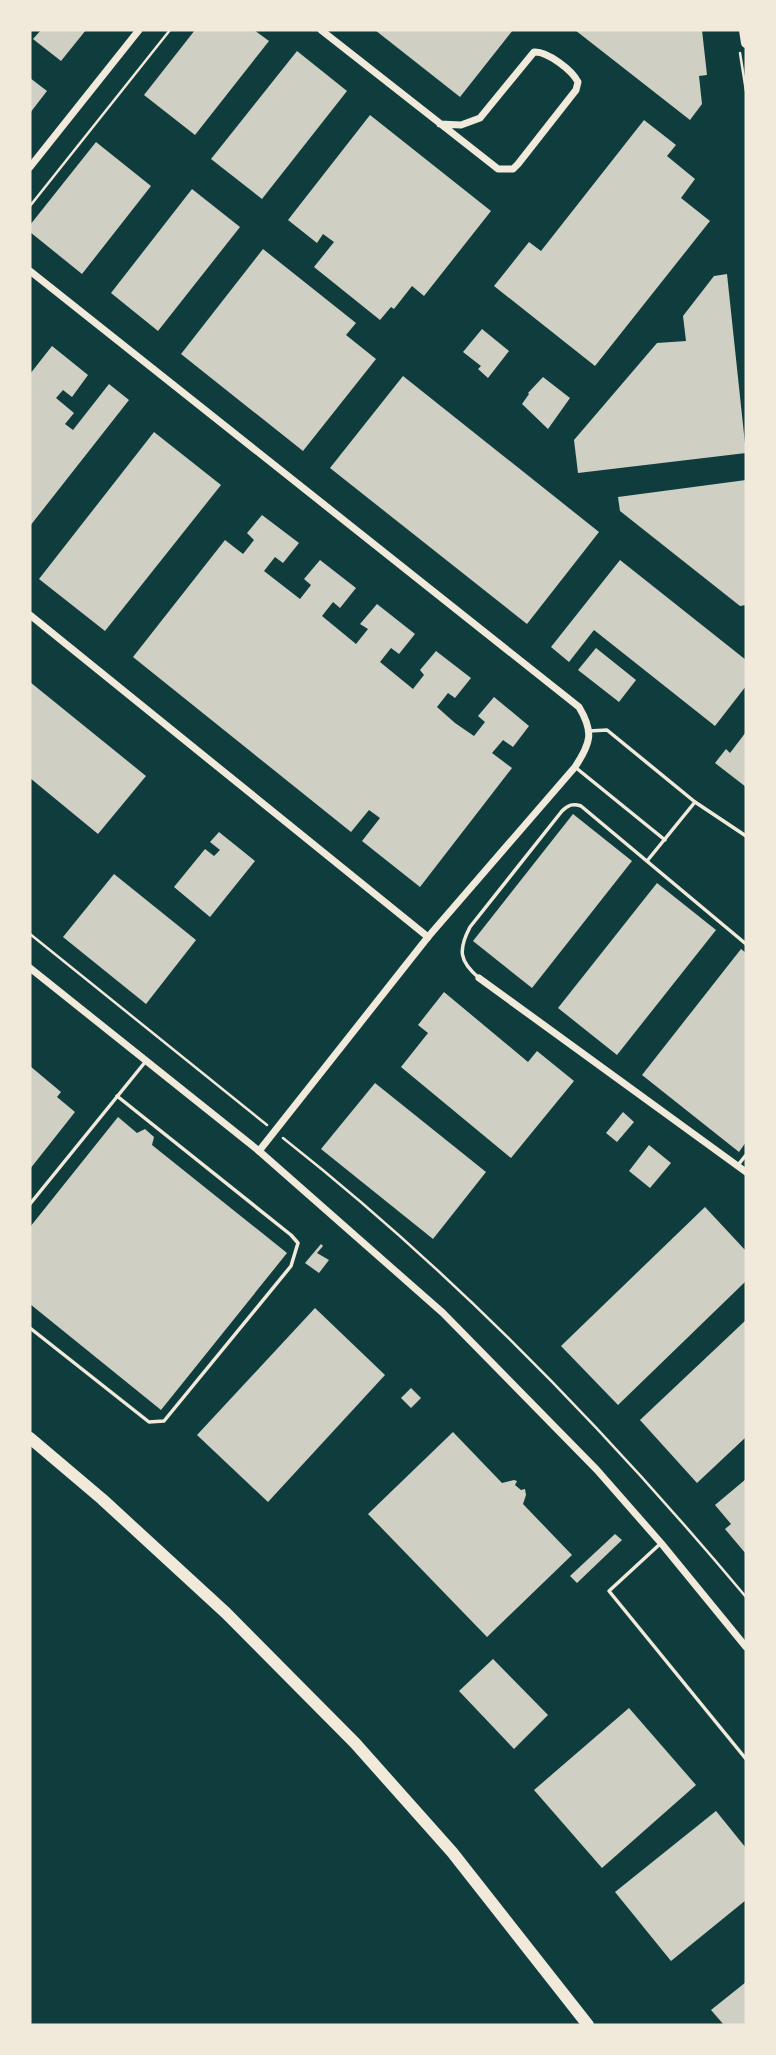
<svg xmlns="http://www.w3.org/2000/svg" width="776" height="2055" viewBox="0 0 776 2055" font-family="'Fira Sans',sans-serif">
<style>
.building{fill:#cfcfc3}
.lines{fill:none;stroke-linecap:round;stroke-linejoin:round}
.path{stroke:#f1e9da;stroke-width:2.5}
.service{stroke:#f1e9da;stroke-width:3.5}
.minor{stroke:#f1e9da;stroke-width:7}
.secondary{stroke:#f1e9da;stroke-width:10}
.primary{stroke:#f1e9da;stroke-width:12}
</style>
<rect width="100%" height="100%" fill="#0f3d3e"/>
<!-- building -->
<g class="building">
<polygon points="41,30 86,30 61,61 33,39"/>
<polygon points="195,30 254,30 269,41 195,135 144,95"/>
<polygon points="375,30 513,30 460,97"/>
<polygon points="575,30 702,30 707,75 699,76 702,104 690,120"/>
<polygon points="297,51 347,91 262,199 211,159"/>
<polygon points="30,78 47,91 30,113"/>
<polygon points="370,115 491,211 424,296 412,286 394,309 391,307 380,320 314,267 334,242 323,234 317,243 288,220"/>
<polygon points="644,120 676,145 667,156 695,179 681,198 710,221 595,366 494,286 529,242 541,251"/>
<polygon points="96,142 151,186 82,274 30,232 30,225"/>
<polygon points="192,189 240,227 158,331 111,293"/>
<polygon points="263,249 356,323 346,335 376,359 303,451 181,354"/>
<polygon points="727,274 746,453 578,473 574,440 657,343 686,341 683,316 714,276"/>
<polygon points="482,329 509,351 488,378 478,369 481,366 463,352"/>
<polygon points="52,346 88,375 72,397 63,390 56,398 74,413 65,424 73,430 109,384 129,400 30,526 30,374"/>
<polygon points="403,376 599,532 527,624 330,468"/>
<polygon points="543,377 570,398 548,429 522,404 529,394 528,393"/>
<polygon points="154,432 221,485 105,631 39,579"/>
<polygon points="746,480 746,605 740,606 620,511 618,497"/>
<polygon points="262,515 299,543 283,563 275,557 264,571 300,599 311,585 304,579 320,560 356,588 340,608 333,602 322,616 356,644 368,629 360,624 377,604 415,634 399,654 391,648 380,662 413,689 424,675 420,670 436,651 471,678 455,698 448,693 437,707 455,723 474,736 485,722 478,716 494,697 529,726 513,747 503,740 492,753 512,768 420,887 362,841 380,818 369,810 351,832 133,657 225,540 243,554 254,540 247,533"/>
<polygon points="620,560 746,660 746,686 715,726 594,630 569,662 551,647"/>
<polygon points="596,648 636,680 619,702 578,670"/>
<polygon points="30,682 146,776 98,834 30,778"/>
<polygon points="746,732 746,787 715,763 726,749 730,753"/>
<polygon points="573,814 632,861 532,988 473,941"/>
<polygon points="219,832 255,861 210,917 174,887 205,849 214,856 220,850 210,842"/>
<polygon points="114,874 196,940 146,1004 63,937"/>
<polygon points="657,883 716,930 617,1055 558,1008"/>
<polygon points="741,949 746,953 746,1142 739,1152 642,1075"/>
<polygon points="444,992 528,1062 537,1051 574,1081 511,1158 401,1067 428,1033 418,1025"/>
<polygon points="30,1066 61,1092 57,1097 75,1112 30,1169"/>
<polygon points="375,1083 486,1172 433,1239 321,1149"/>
<polygon points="623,1112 634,1122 617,1142 606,1133"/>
<polygon points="118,1117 137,1133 145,1129 154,1137 152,1145 287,1253 161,1410 30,1304 30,1227"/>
<polygon points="649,1145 671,1163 650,1188 629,1171"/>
<polygon points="705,1207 746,1251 746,1281 618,1405 561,1346"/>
<polygon points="321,1244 323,1246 317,1253 329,1260 319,1273 305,1263"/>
<polygon points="315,1308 385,1375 268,1502 197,1435"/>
<polygon points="746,1320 746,1437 697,1483 640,1420"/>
<polygon points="411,1388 421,1398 411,1408 401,1398"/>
<polygon points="453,1432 502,1483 514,1480 517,1481 515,1485 521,1490 525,1489 526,1495 523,1504 572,1555 487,1637 368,1514"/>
<polygon points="746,1479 746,1554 725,1529 731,1524 715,1505"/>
<polygon points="615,1534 622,1540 577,1583 570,1576"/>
<polygon points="493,1659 548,1715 514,1749 459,1691"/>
<polygon points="629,1708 696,1785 602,1868 534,1790"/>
<polygon points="716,1811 746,1848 746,1900 671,1961 615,1892"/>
<polygon points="746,1982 746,2025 724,2025 711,2010"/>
</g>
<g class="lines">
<!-- path -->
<g class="path">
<polyline points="740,53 746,91"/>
<polyline points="30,206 170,30"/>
<polyline points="30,934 267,1125"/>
<path d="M283 1138C453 1272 607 1431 746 1597"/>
</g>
<!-- service -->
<g class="service">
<polyline points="589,731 607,730 695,802 746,836"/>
<polyline points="575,767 665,840"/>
<polyline points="647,861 695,802"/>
<path d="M479 978C459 961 458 950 470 927L562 811C568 805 573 803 581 806L746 944"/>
<polyline points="738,1165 746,1155"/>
<polyline points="30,1204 146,1061"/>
<polyline points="30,1328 149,1422 164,1421 291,1266 298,1243 291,1235 117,1096"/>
<polyline points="660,1544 609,1591 746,1759"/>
</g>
<!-- minor -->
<g class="minor">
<path d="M321 30 493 165 498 169H513L518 164 576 90 578 82C572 70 547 51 534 52L480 118 461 125 440 124"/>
<polyline points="30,167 139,30"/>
<path d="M30 271 579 707C594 732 591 743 575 767L428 937 259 1151"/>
<polyline points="30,615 428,937"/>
<polyline points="30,968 259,1151 443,1313 597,1470 661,1543 746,1647"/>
<polyline points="479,978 746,1172"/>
</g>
<!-- secondary -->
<polyline class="secondary" points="744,30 746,43"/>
<!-- primary -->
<polyline class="primary" points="30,1438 102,1499 226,1613 355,1743 452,1852 588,2025"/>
</g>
<!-- border -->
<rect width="776" height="2055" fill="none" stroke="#f1e9da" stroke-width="63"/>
</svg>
